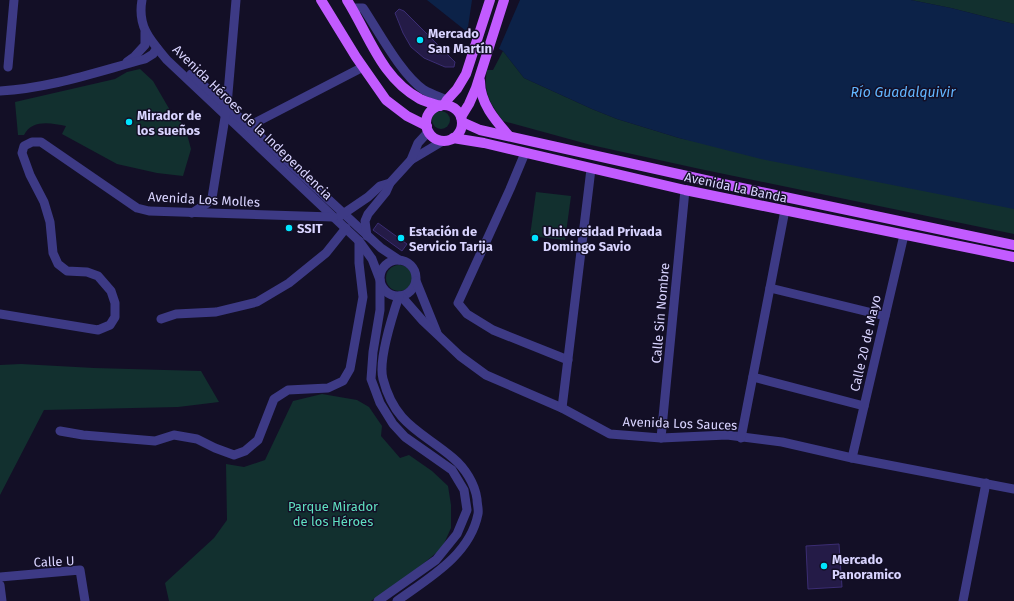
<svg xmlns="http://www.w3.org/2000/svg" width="1014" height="601" viewBox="0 0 1014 601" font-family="'Fira Sans',sans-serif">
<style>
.green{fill:#12302f}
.water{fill:#0c2248}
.pier{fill:#130f26}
.building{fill:#241b47;stroke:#3b2d73}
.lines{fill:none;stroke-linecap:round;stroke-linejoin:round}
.minor{stroke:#3d3a85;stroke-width:9}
.major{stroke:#c25bff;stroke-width:10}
.poi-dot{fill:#00e5ff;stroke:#130f26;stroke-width:1.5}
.labels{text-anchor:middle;stroke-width:3;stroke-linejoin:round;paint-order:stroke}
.poi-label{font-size:13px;font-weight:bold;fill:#d9d4ff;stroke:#130f26;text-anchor:start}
.street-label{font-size:13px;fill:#d9d4ff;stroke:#130f26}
.park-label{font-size:13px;fill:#5fe0c0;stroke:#130f26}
.water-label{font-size:14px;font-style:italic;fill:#62b6ff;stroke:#130f26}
</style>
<rect width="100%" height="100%" fill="#130f26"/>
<!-- green -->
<g class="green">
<polygon points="911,0 1014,0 1014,24 951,8"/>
<path d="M503 51 524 78 592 109 617 119 679 138 1014 208V234L700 169 591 145 503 121C490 102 483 94 487 70H493Z"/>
<path d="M140 69 153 81 171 112 185 127 191 149 183 176 157 173 117 164 62 134 66 126C51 123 32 119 24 135H18L15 102 115 79 127 72Z"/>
<circle cx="441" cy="120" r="9"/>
<polygon points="536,192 571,196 565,240 530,236"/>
<circle cx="399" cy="278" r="13"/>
<polygon points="21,364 94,368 201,371 219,402 178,407 44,410 0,495 0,365"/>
<polygon points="322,394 357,400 369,407 382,426 381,436 400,458 409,455 432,471 448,486 451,505 451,528 442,548 418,568 371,601 169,601 165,583 214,538 227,520 226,464 244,467 265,460 293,401"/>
</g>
<!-- water -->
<polygon class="water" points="427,0 911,0 951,8 1014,24 1014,209 761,159 679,138 617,119 592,109 524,78 503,51 466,31"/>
<!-- pier -->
<polygon class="pier" points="472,0 520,0 498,51 467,34"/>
<!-- building -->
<g class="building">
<polygon points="399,9 404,11 455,62 454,67 445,67 424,58 411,47 403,33 395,13"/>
<polygon points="378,223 407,244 402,251 373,230"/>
<polygon points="839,544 842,587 808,589 806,546"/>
</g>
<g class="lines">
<!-- minor -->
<g class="minor">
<path d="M142 0C137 27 151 41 167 60L359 241 372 259 380 280"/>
<path d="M352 8H363L365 11C380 34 402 75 424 90 431 94 440 97 447 100"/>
<polyline points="127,62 134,57 145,45 145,32"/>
<polyline points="8,67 14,0"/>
<polyline points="191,74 249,126 381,248 399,260"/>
<path d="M0 91C51 88 96 72 145 59L153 54 157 48"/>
<polyline points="249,126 363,67"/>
<polyline points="525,153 510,189 458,303 467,314 493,330 568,360"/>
<polyline points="411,160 443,141"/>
<polyline points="192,213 206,204 212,198 227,105 236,0"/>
<polyline points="340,216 368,197 380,186 390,183"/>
<polyline points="367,236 365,221 368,214 386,192 390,183 411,160 418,143 429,131"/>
<circle cx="398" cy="278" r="18"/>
<polyline points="416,281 437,333"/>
<polyline points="770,288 885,316"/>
<polyline points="401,296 423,321 439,336 460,356 486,375 562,408 610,434 661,438 727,435 782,442 852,458 1014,489"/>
<polyline points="0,314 98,330 110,325 115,317 115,303 111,291 98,276 87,272 67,271 58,264 53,253 50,222 44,202 30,175 22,153 24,146 32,142 41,142 137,208 149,211 333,217"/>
<polyline points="161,319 176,314 216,312 257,302 289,283 326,253 346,228"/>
<polyline points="753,377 864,406"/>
<polyline points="562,408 591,169"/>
<polyline points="60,431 83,435 155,441 174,435 197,439 215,448 234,455 245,451 258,440 274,399 288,390 328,388 343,381 350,369 363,297 359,263 359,241"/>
<polyline points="661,438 685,190"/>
<polyline points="741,438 785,210"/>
<polyline points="852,458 904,235"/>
<polyline points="0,577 80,570 85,601"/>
<polyline points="0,585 2,601"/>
<polyline points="378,601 436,560 457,534 467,510 464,490 452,470 405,437 393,424 380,403 371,379 373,352 380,310 380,282"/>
<path d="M397 601C429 578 470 555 478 514 479 510 477 504 477 499 475 484 465 468 453 458 421 431 395 425 383 379 378 361 393 314 399 296"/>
<polyline points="963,601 986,483"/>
</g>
<!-- major -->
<g class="major">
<polyline points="321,0 356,57 386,100 407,116 427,126"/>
<path d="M347 0C369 35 381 78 420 99 426 102 434 104 440 106"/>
<path d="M480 81C480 103 495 120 509 136"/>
<polyline points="444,105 447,100 457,89 466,74 490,0"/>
<circle cx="444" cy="123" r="18"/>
<polyline points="461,117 469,104 476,88 504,0"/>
<polyline points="462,122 480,130 723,184 1014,245"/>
<polyline points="453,138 484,143 685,190 1014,257"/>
</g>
</g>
<!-- markers -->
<g class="poi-dot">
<circle cx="420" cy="40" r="4"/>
<circle cx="129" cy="122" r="4"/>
<circle cx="289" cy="228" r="4"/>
<circle cx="401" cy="238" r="4"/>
<circle cx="535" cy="238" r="4"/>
<circle cx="824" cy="566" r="4"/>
</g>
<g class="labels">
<!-- poi labels -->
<g class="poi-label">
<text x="428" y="38">Mercado<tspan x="428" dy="15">San Martín</tspan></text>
<text x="137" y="120">Mirador de<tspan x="137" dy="15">los sueños</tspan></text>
<text x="297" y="233">SSIT</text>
<text x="409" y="236">Estación de<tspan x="409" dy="15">Servicio Tarija</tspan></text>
<text x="543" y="236">Universidad Privada<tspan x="543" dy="15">Domingo Savio</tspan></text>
<text x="832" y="564">Mercado<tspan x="832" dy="15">Panoramico</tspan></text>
</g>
<!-- street labels -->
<g class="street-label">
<text transform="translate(253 122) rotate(44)" y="5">Avenida Héroes de la Independencia</text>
<text transform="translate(736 187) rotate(12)" y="5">Avenida La Banda</text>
<text transform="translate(204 199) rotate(3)" y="5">Avenida Los Molles</text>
<text transform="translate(660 313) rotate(-85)" y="5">Calle Sin Nombre</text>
<text transform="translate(865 343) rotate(-77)" y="5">Calle 20 de Mayo</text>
<text transform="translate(680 423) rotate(2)" y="5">Avenida Los Sauces</text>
<text transform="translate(54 561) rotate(-2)" y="5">Calle U</text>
</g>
<!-- park labels -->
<g class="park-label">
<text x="333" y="511">Parque Mirador<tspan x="333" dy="15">de los Héroes</tspan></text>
</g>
<!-- water labels -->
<g class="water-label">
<text x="903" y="97">Río Guadalquivir</text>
</g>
</g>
</svg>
